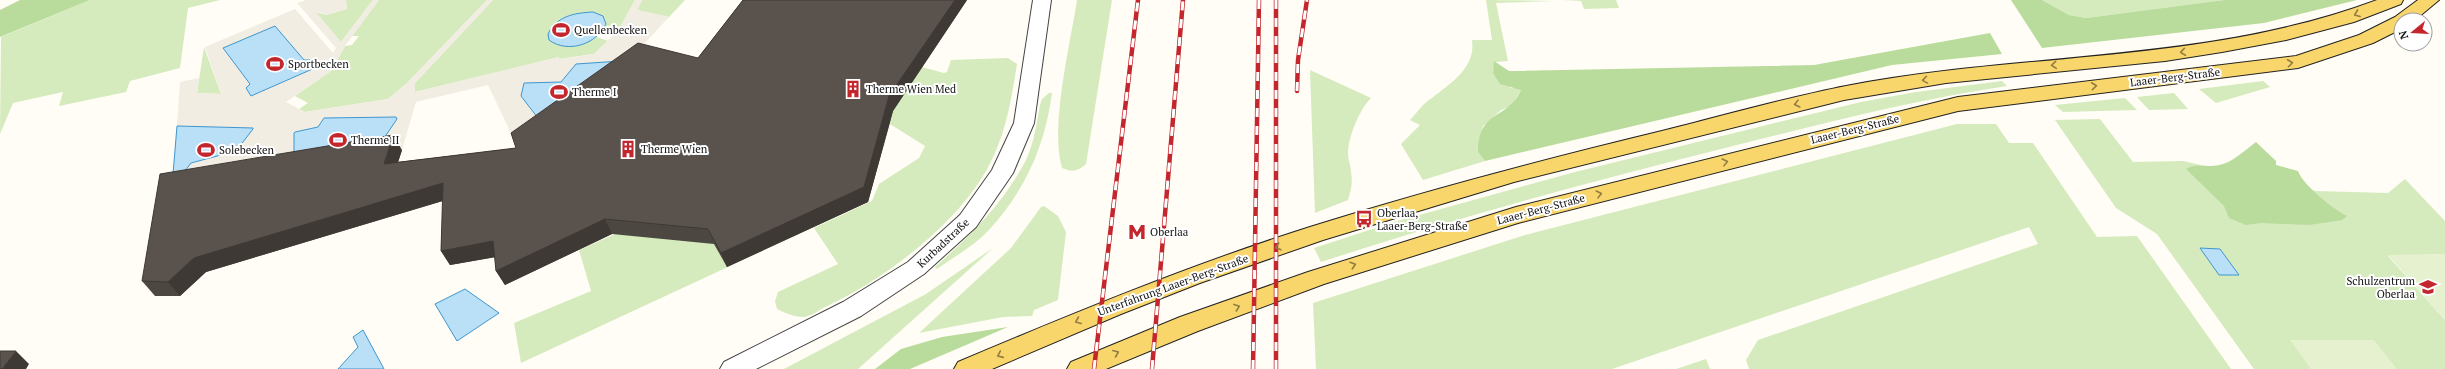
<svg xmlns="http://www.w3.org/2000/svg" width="2445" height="369" viewBox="0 0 2445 369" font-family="'PT Serif',serif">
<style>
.green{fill:#d5ebbd}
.forest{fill:#b9dc9c}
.pitch{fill:#e6f2cf}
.plaza{fill:#f1ede2;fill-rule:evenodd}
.water{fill:#b9e0f7;stroke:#3f96cf}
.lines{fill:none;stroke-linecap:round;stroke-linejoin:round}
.minor-casing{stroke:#444;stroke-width:2}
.major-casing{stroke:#222;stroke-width:2}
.minor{fill:#fff;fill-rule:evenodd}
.major{fill:#f9d66b;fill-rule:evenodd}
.rail-casing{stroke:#c4262e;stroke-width:4.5}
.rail{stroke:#fff;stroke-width:3;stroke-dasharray:9;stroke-linecap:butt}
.wall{fill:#4d4742}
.shaded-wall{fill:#3f3936}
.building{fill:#5a524d;stroke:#3f3936}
.oneway{stroke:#917d42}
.labels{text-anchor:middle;stroke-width:4;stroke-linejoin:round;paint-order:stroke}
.poi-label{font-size:11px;fill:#111;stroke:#fff;text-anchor:start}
.street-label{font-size:11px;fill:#111;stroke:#fff}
</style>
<rect width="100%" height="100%" fill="#fffdf5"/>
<!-- green -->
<g class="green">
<polygon points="90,0 220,0 188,8 180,68 130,81 126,92 59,106 63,92 13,103 0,134 1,37"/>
<polygon points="346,0 373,0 341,42 315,12 326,15 347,9"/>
<polygon points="379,0 487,0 407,83 388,99 305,112 299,109 308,103 295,96 331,71 345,46 352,45 359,36 352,36"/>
<path d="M493 0H635L619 29 612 36 602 33 606 24 603 16 593 12 549 40C562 49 584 46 597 37L608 41 594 54 559 59V57L415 92V83Z"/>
<polygon points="642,0 685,0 669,17 637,10"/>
<path d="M1077 0H1112L1086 164C1077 172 1072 172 1062 168 1050 125 1070 46 1077 0Z"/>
<path d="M1486 0 1555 1 1496 3 1508 61 1495 62 1493 73 1511 88H1517L1521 90 1511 106 1501 110 1483 126 1478 152 1485 161 1423 180 1401 144 1420 125 1410 120C1417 113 1423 103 1432 98 1451 83 1476 68 1472 40H1492Z"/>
<polygon points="1563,0 1616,0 1619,8 1584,9 1581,1"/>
<polygon points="2042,0 2224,0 2086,18 2069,15"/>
<polygon points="204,47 221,94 197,93"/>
<path d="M1008 58 1017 64C1011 102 1005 138 986 171 953 228 883 280 825 307 819 310 810 317 803 317 794 317 785 313 777 309L775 301 778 292 838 264 814 228 872 201 879 184 919 158 925 146 890 124 868 202 521 363 514 323 591 291 579 250 893 111 922 67 944 73 947 72 951 60Z"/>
<path d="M1310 70 1371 98C1360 109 1348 136 1348 154 1348 160 1351 166 1351 172 1353 182 1351 190 1348 200L1315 213Z"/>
<path d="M2002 81 2007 86C1913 100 1822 124 1729 147 1592 181 1456 218 1321 262L1314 248 1394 222 1575 172 1861 102 1916 92Z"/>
<polygon points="2263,81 2270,87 2216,103 2199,89"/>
<path d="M1049 93H1052C1045 146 1025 191 989 230 975 245 954 257 937 269L935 267C971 235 1005 202 1027 158 1034 142 1037 122 1040 105L1042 99Z"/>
<polygon points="2174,93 2188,109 2149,110 2137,97"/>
<polygon points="2125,98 2137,110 2063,112 2055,105"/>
<polygon points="2100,119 2133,162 2183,161 2316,191 2388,193 2405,179 2445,221 2445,254 2388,256 2445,320 2445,369 2254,369 2157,234 2116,208 2055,120"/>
<polygon points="1957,124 1996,124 2009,143 2033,143 2097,237 2137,236 2231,369 1749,369 1746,360 1758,340 2038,244 2029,227 1612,369 1316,369 1313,303 1525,235"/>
<polygon points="1044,206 1058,216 1066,232 1058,300 1034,310 1032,316 1003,317 919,333 1011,248 1041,207"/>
<polygon points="993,248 858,369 784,369 926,294"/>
<polygon points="1706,359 1710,369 1676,369"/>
</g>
<!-- forest -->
<g class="forest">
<polygon points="20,0 90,0 0,37 0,10"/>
<polygon points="2011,0 2042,0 2069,15 2086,18 2224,0 2357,0 2264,23 2042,48"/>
<path d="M1990 33 2002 54 1892 65 1485 161 1478 152C1479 108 1507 121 1521 90L1500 84 1493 73 1494 61 1509 71 1814 65Z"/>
<path d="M2256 142 2276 161V165L2298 171C2303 185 2333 209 2347 216L2342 220 2309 225 2261 223 2246 225 2229 218 2224 206 2186 169C2197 163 2207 168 2219 165 2232 163 2245 150 2256 142Z"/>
<polygon points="1008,327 910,369 875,369 901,349 942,337"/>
</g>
<!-- pitch -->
<g class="pitch">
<polygon points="2445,254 2445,320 2388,255"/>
<polygon points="2290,340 2374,340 2397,369 2311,369"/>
</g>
<!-- plaza -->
<path class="plaza" d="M306 0H346L347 9 326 15 316 12 341 42 373 0H379L345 46 331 71 286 102 305 112 388 99 407 83 487 0H493L415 83V92L559 57 560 59 594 54 619 29 635 0H642L637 10 669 17 606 85 577 64 562 82 558 83 541 122 518 148 488 85 416 102 402 150 306 166 397 118H324L318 127 295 132 294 168 173 174 191 163 236 151 253 129 177 126 180 82 199 78 197 93 221 94 205 47 295 9 333 53 336 48 297 3ZM223 48 304 60 314 68 251 96 246 89 251 84Z"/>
<!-- water -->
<g class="water">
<path d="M593 12 603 16 606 24C597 44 568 54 549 40L548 34C557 16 574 13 593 12Z"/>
<polygon points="275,26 304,60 311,60 317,67 251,96 246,88 250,84 223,48"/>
<polygon points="621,61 541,122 521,96 524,83 561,82 576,64"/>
<polygon points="396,117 397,119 378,147 294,168 294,133 295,132 318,127 324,118"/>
<polygon points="177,126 253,128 253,129 236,151 191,163 185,171 173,174"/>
<polygon points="2200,248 2220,249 2239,275 2219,275"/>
<polygon points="465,289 499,313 457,341 435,304"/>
<polygon points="363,330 384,369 338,369 358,347 353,337"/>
</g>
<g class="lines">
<!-- minor casing -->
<g class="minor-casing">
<polygon id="minor" points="1033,0 1051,0 1034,123 1013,173 976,227 924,274 861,316 756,369 720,369 724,362 843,302 908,262 960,215 992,170 1014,123"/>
</g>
<!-- major casing -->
<g class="major-casing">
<g id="major">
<path d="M2377 0H2403L2401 4 2354 22 2286 40 2222 52 2165 61 1946 83 1844 100 1514 182 1323 240 1200 283 1121 314 992 369H954L958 362C1074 313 1190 265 1310 227 1428 190 1546 159 1666 130 1726 115 1785 98 1846 86 2021 52 2207 64 2377 0Z"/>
<polygon points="2418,0 2439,0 2415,20 2401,20 2401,29 2373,43 2298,68 1958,111 1518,223 1324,284 1198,331 1106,369 1067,369 1071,362 1180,317 1308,272 1516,207 1958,97 2296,56 2359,35 2395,17"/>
</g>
</g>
<!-- minor -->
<use href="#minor" class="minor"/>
<!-- major -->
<use href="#major" class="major"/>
<!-- rail casing -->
<g class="rail-casing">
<g id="rail">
<polyline points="1276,0 1276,369"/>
<polyline points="1297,91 1298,60 1307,0"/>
<polyline points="1094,369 1138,0"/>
<polyline points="1152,369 1183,0"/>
<polyline points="1253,369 1259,0"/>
</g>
</g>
<!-- rail -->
<use href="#rail" class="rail"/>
</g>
<!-- wall -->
<polygon class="wall" points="743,0 967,0 893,111 868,202 727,267 714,244 612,234 505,285 496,271 495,257 450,265 441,251 443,201 206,272 180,296 155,296 142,281 402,150 398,162 516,148 698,58"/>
<!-- shaded-wall -->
<g class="shaded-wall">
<polygon points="955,0 967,0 893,111 868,202 727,267 721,253 889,96"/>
<polygon points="393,135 402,150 393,178 384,164"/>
<polygon points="443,183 452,198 206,272 180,296 168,282 194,258"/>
<polygon points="605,219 612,234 505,285 496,271"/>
<polygon points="493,241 502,256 450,265 441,251"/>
<polygon points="16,351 29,364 26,369 2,369"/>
</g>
<!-- building -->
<g class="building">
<polygon points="743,0 955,0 889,96 864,187 721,253 708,229 605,219 496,271 493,241 441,251 443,183 194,258 168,282 142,281 160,174 393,135 384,164 516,148 511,133 638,43 698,58"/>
<polygon points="0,351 16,351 2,369 0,369"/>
</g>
<!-- one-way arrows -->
<defs><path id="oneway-chevron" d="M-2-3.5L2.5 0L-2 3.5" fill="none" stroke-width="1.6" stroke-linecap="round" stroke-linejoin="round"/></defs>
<g class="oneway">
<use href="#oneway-chevron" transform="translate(2357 14) rotate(159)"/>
<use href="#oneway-chevron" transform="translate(2183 52) rotate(172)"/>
<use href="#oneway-chevron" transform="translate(2290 63) rotate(-7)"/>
<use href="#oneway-chevron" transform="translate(2054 65) rotate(175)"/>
<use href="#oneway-chevron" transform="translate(1925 80) rotate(171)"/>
<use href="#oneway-chevron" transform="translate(2094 86) rotate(-6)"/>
<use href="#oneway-chevron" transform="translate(1797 104) rotate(166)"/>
<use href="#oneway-chevron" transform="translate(1725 162) rotate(-14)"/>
<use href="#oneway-chevron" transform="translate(1599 194) rotate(-14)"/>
<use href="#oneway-chevron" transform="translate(1278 247) rotate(161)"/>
<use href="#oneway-chevron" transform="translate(1353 265) rotate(-18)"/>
<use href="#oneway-chevron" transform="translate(1237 307) rotate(-20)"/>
<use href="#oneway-chevron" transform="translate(1078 321) rotate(157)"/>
<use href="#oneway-chevron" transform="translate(1116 353) rotate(-22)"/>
<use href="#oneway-chevron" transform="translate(1000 355) rotate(156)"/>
</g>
<!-- icons -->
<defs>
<g id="stadium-bare" transform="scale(1.38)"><path d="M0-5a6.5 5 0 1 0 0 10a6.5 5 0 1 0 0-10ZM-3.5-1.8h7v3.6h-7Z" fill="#c4262e" stroke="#fff" stroke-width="2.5" paint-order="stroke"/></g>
<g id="building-bare" transform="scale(1.38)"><path d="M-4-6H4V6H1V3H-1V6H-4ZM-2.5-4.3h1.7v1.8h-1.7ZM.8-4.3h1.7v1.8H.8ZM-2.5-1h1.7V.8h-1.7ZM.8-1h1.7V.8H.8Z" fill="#c4262e" stroke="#fff" stroke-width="2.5" paint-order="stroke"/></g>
<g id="bus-bare" transform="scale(1.38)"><path d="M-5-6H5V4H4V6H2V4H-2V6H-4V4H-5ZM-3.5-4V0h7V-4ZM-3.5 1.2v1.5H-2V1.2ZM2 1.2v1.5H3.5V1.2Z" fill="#c4262e" stroke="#fff" stroke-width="2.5" paint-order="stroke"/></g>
<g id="metro-bare" transform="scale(1.38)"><path d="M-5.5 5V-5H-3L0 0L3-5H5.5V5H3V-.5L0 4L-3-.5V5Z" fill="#c4262e" stroke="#fff" stroke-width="2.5" paint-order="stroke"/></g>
<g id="school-bare" transform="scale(1.38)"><path d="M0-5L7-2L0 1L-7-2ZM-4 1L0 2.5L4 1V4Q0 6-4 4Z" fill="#c4262e" stroke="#fff" stroke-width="2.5" paint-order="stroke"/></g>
</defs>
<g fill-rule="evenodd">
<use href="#stadium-bare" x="561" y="30"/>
<use href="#stadium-bare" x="275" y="64"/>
<use href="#building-bare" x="853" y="89"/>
<use href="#stadium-bare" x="559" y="92"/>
<use href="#stadium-bare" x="338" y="140"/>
<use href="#building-bare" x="628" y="149"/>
<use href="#stadium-bare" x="206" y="150"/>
<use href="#bus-bare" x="1364" y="219"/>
<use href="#metro-bare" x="1137" y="232"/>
<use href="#school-bare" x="2428" y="287"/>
</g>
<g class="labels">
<!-- poi labels -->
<g class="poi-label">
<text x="574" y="34">Quellenbecken</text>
<text x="288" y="68">Sportbecken</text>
<text x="866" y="93">Therme Wien Med</text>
<text x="572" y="96">Therme I</text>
<text x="351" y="144">Therme II</text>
<text x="641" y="153">Therme Wien</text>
<text x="219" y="154">Solebecken</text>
<text x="1377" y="217">Oberlaa,<tspan x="1377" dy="13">Laaer-Berg-Straße</tspan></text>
<text x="1150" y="236">Oberlaa</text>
<text x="2415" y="285" text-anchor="end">Schulzentrum<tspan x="2415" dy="13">Oberlaa</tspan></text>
</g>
<!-- street labels -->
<g class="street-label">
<text transform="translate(2175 77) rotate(-7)" y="4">Laaer-Berg-Straße</text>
<text transform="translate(1855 129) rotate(-14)" y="4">Laaer-Berg-Straße</text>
<text transform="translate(1541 209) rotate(-15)" y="4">Laaer-Berg-Straße</text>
<text transform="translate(943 243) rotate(-43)" y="4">Kurbadstraße</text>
<text transform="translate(1173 285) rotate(-20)" y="4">Unterfahrung Laaer-Berg-Straße</text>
</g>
</g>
<!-- north arrow -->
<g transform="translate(2413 32) rotate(252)"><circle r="19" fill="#ffffff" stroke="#a0a0a0"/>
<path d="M0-3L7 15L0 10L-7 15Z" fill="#c4262e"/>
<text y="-6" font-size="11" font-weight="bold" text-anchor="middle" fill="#111111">N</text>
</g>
</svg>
